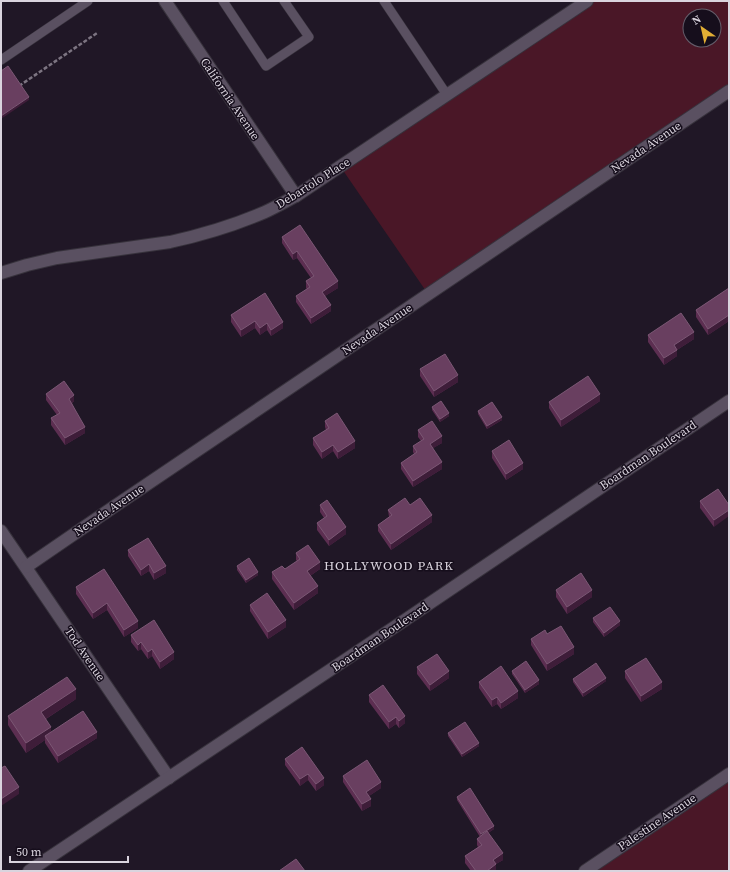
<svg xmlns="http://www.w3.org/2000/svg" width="730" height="872" viewBox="0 0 730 872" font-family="'Source Serif 4',serif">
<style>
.green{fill:#4a1727;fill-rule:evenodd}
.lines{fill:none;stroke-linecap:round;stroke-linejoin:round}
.lane-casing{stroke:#37323c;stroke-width:10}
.street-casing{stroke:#37323c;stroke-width:14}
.path{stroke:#7c7481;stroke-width:2.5;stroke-dasharray:4 2;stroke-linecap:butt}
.lane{stroke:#5a5061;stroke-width:9}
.street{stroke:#5a5061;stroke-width:12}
.wall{fill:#5c2e51}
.shaded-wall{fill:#3e1d39}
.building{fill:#693f60;stroke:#7b5774}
.labels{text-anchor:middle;stroke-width:3;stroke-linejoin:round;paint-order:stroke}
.street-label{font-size:12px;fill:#dad4de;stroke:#160e1c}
.neighbourhood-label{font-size:13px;letter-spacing:1px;fill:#dad4de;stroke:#160e1c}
</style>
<rect width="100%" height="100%" fill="#201726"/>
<!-- green -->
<g class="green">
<path d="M587 1H729V91L428 294 340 166ZM690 16H714V40H690Z"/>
<polygon points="729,774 729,871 585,871"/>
</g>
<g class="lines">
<!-- lane casing -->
<g class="lane-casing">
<g id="lane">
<polyline points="223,1 266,66 309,37 284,1"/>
<polyline points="384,1 447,95"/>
<polyline points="1,60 88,1"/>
</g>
</g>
<!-- street casing -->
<g class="street-casing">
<g id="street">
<polyline points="165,1 296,196"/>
<path d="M1 273 27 265 57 258 170 242C202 235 235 225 265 212 276 207 286 201 296 196L587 1"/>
<polyline points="1,531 169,778"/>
<polyline points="26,567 112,508 729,91"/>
<polyline points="29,871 402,622 729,401"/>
<polyline points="585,871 729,774"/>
</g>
</g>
<!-- path -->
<polyline class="path" points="19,86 97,33"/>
<!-- lane -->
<use href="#lane" class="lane"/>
<!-- street -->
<use href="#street" class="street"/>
</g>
<!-- wall -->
<g class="wall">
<polygon points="282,237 338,288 325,296 331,311 311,324 296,302 296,296 307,289 306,288 306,281 311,278 297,258 293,260 282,243"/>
<polygon points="729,288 729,321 708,335 696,317 696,310"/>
<polygon points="265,293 283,328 271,336 267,330 260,335 255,328 241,337 231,322 231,315"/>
<polygon points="648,335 694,339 677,350 677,356 664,365 648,342"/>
<polygon points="420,369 458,382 434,397 420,376"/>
<polygon points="46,394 74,401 72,403 85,433 65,445 51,425 51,418 57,415 46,400"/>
<polygon points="600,401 561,427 549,408 549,402"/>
<polygon points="432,407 449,416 440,422 432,410"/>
<polygon points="478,411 502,420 487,429 478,414"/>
<polygon points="325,421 355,448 338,459 333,451 322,459 313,445 313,438 326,430 325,427"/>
<polygon points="418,430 442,443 433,448 442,469 413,487 401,469 401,463 414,454 413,452 413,446 421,441 418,437"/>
<polygon points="492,451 523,469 506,480 492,458"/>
<polygon points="718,489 714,527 700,508 700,501"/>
<polygon points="320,505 346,534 329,546 317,530 317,523 324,518 320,512"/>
<polygon points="410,505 432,522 391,550 378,531 378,525 389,517 388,510"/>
<polygon points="128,550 166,573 154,580 149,571 141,576 128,556"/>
<polygon points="296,553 320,569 310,576 318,593 294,610 272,579 272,572 285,569 297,561 296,560"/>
<polygon points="237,566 258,575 246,583 237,570"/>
<polygon points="104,569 138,628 124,637 107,610 93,619 76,594 76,587"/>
<polygon points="556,590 592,597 567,614 556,597"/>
<polygon points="250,605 286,627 268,639 250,611"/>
<polygon points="593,618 620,625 604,637 593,622"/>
<polygon points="547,634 574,654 547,671 531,645 531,639"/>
<polygon points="131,635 174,659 160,669 152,656 148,659 141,649 138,651 131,642"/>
<polygon points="417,667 449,678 430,691 417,674"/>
<polygon points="512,671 539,684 525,693 512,674"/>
<polygon points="625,671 662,689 641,702 625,678"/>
<polygon points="573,679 606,681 583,697 573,682"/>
<polygon points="479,682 518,698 501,709 497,704 492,707 479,688"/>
<polygon points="369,695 405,723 399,728 396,724 389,729 369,702"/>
<polygon points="76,699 46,719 51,733 97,738 58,763 45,743 45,740 26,753 8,725 8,716"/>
<polygon points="448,733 479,746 462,757 448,736"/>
<polygon points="285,759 324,785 316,791 308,780 300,786 285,765"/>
<polygon points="343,776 381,788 369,796 371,806 362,811 343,782"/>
<polygon points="457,797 494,829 488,833 503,860 496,864 496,871 471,871 465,863 465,856 478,847 477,845 477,839 480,837 457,800"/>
</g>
<!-- shaded-wall -->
<g class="shaded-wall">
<polygon points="29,97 29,100 1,119 1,116"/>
<polygon points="297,251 297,258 293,260 293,254"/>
<polygon points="338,281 338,288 322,298 322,292"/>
<polygon points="331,305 331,311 311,324 311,318"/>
<polygon points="729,315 729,321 708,335 708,329"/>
<polygon points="255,321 255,328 241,337 241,330"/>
<polygon points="283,322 283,328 271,336 271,330"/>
<polygon points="267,323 267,330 260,335 260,328"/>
<polygon points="694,332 694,339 677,350 677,356 664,365 664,358 674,345"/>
<polygon points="458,375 458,382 434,397 434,391"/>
<polygon points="600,394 600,401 561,427 561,420"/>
<polygon points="74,395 74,401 69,405 69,399"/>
<polygon points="449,413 449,416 440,422 440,419"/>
<polygon points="502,417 502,420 487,429 487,426"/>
<polygon points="85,427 85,433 65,445 65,438"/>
<polygon points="442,436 442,443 430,450 430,444"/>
<polygon points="355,441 355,448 338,459 338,452"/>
<polygon points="333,445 333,451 322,459 322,452"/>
<polygon points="442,462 442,469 413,487 413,481"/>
<polygon points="523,463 523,469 506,480 506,474"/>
<polygon points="729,510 729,516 714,527 714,520"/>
<polygon points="432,515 432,522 391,550 391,544"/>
<polygon points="346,527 346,534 329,546 329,540"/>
<polygon points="320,562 320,569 307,578 307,571"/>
<polygon points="149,564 149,571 141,576 141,570"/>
<polygon points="166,566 166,573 154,580 154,573"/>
<polygon points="258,572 258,575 246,583 246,580"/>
<polygon points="318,586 318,593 294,610 294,603"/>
<polygon points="592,590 592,597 567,614 567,607"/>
<polygon points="107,603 107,610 93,619 93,613"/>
<polygon points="286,620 286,627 268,639 268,632"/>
<polygon points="138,621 138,628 124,637 124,630"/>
<polygon points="620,621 620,625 604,637 604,633"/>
<polygon points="141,642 141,649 138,651 138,645"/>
<polygon points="574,647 574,654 547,671 547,664"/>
<polygon points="152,649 152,656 148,659 148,652"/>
<polygon points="174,652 174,659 160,669 160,662"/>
<polygon points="449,671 449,678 430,691 430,685"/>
<polygon points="606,678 606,681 583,697 583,693"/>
<polygon points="539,680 539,684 525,693 525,690"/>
<polygon points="662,682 662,689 641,702 641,696"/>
<polygon points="76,689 76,699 41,722 41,712"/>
<polygon points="518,691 518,698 501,709 501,703"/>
<polygon points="497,697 497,704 492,707 492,700"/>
<polygon points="405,716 405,723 399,728 399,721"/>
<polygon points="396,717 396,724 389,729 389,722"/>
<polygon points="51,727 51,736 45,736 45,740 26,753 26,743"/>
<polygon points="97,732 97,738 58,763 58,756"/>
<polygon points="479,743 479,746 462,757 462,754"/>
<polygon points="308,774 308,780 300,786 300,779"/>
<polygon points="324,778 324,785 316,791 316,784"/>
<polygon points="381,782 381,788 366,798 366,792"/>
<polygon points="19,787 19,794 1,806 1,799"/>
<polygon points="371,799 371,806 362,811 362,804"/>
<polygon points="494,826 494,829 481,838 481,834"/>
<polygon points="503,853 503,860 496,864 496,871 487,871 493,860"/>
</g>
<!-- building -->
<g class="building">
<polygon points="8,66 29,97 1,116 1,71"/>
<polygon points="300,225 338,281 322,292 331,305 311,318 296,296 310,287 306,281 314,276 297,251 293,254 282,237"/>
<polygon points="729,288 729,315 708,329 696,310"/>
<polygon points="265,293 283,322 271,330 267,323 260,328 255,321 241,330 231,315"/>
<polygon points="681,313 694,332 674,345 677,350 664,358 648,335"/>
<polygon points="445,354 458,375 434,391 420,369"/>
<polygon points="588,376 600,394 561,420 549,402"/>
<polygon points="64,381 74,395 69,399 85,427 65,438 51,418 60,413 46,394"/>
<polygon points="441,401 449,413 440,419 432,407"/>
<polygon points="492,402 502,417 487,426 478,411"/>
<polygon points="337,413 355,441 338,452 333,445 322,452 313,438 329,428 325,421"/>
<polygon points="432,421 442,436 430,444 442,462 413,481 401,463 417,452 413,446 424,439 418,430"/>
<polygon points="509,440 523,463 506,474 492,451"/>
<polygon points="718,489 729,505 729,510 714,520 700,501"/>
<polygon points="405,498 410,505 420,498 432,515 391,544 378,525 392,515 388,510"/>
<polygon points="327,500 346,527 329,540 317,523 327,516 320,505"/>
<polygon points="148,538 166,566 154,573 149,564 141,570 128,550"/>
<polygon points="308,545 320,562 307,571 318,586 294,603 272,572 282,566 285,569 300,559 296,553"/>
<polygon points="249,558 258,572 246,580 237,566"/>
<polygon points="104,569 138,621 124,630 107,603 93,613 76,587"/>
<polygon points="581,573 592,590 567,607 556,590"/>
<polygon points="267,593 286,620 268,632 250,605"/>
<polygon points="610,607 620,621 604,633 593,618"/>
<polygon points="154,620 174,652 160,662 152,649 148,652 141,642 138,645 131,635"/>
<polygon points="561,626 574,647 547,664 531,639 545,630 547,634"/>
<polygon points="437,654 449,671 430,685 417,667"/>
<polygon points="646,658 662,682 641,696 625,671"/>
<polygon points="526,661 539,680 525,690 512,671"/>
<polygon points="596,663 606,678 583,693 573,679"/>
<polygon points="501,666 518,691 501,703 497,697 492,700 479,682"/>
<polygon points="67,677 76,689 41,712 51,727 26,743 8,716"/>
<polygon points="383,685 405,716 399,721 396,717 389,722 369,695"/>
<polygon points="83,711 97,732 58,756 45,736"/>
<polygon points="465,722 479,743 462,754 448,733"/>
<polygon points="302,747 324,778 316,784 308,774 300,779 285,759"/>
<polygon points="367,760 381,782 366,792 371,799 362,804 343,776"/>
<polygon points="5,766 19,787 1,799 1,768"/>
<polygon points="470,788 494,826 481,834 457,797"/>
<polygon points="487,831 503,853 493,860 496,864 487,871 476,871 465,856 482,845 477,839"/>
<polygon points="296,859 305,871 279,871"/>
</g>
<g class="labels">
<!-- street labels -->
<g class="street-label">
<text transform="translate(230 99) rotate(56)" y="4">California Avenue</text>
<text transform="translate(646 147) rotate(-34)" y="4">Nevada Avenue</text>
<text transform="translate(313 183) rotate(-32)" y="4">Debartolo Place</text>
<text transform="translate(377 329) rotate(-34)" y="4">Nevada Avenue</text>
<text transform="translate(648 455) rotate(-34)" y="4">Boardman Boulevard</text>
<text transform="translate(109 510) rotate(-34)" y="4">Nevada Avenue</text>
<text transform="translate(380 637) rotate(-34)" y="4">Boardman Boulevard</text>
<text transform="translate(85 654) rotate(56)" y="4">Tod Avenue</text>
<text transform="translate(657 822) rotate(-34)" y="4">Palestine Avenue</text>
</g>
<!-- neighbourhood labels -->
<g class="neighbourhood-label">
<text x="389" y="570">HOLLYWOOD PARK</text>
</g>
</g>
<!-- border -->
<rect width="730" height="872" fill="none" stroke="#dad4de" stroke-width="4"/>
<!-- north arrow -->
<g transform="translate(702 28) rotate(326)"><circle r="19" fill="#160e1c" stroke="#645d6a"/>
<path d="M0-3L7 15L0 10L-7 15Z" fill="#e2ae34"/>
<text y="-6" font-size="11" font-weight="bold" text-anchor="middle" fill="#dad4de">N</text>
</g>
<!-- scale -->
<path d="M10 856v6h118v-6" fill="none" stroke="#dad4de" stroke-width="2"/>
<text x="16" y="856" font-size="12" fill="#dad4de" stroke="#160e1c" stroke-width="3" paint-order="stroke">50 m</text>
</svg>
